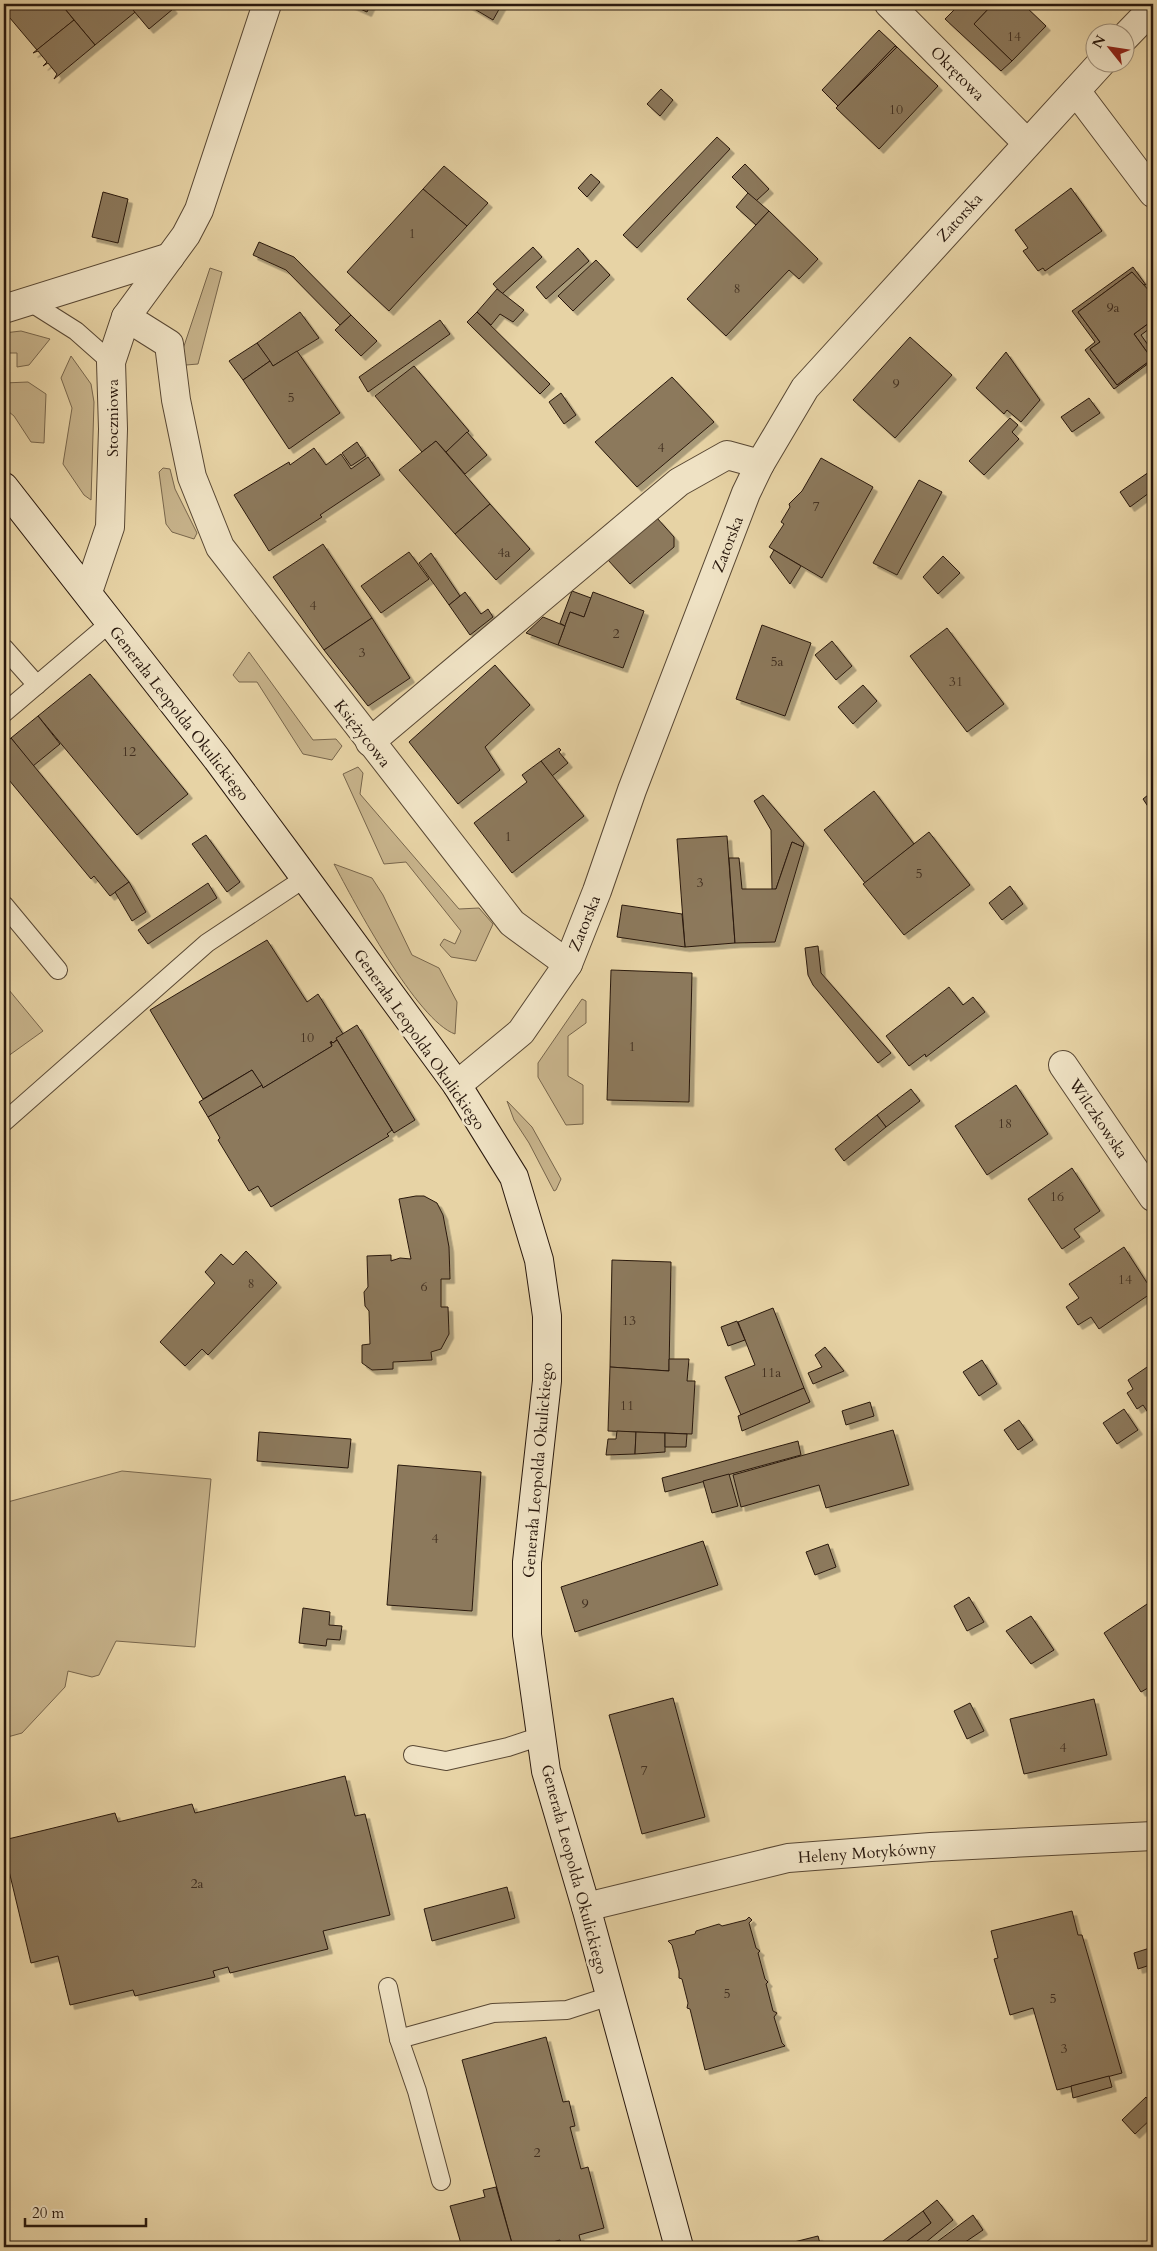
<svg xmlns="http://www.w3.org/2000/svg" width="1157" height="2251" viewBox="0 0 1157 2251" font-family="Cardo,serif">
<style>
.green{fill:#c7b38b;stroke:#78664c}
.building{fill:#8c795c;stroke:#29180d;filter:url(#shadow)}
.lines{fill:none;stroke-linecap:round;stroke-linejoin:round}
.lane-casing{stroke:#584733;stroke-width:20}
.street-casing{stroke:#584733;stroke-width:30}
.secondary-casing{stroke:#29180d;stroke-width:30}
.lane{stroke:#efe2c4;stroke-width:18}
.street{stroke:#efe2c4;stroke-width:28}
.secondary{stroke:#efe2c4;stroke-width:28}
.labels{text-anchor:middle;stroke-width:5;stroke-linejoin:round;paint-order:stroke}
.number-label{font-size:14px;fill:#423021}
.street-label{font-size:16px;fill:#29180d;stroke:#efe2c4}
</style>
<defs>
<filter id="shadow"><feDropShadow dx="4.5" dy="4.5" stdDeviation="0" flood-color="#0004"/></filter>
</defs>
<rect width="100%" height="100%" fill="#e7d3a5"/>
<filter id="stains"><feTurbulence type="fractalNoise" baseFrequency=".004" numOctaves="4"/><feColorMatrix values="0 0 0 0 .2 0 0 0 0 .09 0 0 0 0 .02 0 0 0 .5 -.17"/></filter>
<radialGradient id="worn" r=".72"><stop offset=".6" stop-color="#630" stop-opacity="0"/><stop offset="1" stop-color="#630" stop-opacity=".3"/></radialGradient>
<!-- green -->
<g class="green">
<polygon points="210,268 222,272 198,364 186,365 181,355"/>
<polygon points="21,331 50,339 29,365 17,367 17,353 4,353 4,333"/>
<polygon points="71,356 91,384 94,402 91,500 84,495 63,464 72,408 61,378"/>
<polygon points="28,382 46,394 44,443 31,442 14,416 4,408 4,383"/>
<polygon points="163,468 170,469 175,489 197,533 194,539 172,532 166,524 159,472"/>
<polygon points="249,652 313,740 336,739 342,746 332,760 303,754 257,682 239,682 233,675"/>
<polygon points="358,767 363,773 360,794 459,909 479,908 493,924 476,961 451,957 440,945 444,939 455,944 461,931 406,862 384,864 343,774"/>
<path d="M334 864 372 878 383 895 412 955 439 968 457 1002 455 1034C417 1021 354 902 334 864Z"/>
<polygon points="4,984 43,1031 4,1059"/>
<polygon points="582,999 586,1001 586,1023 568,1036 568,1076 583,1085 583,1124 566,1125 538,1077 538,1063"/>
<polygon points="507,1101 532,1127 561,1179 556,1190 554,1191 529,1143 514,1120"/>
<polygon points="122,1471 211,1479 195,1647 116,1641 99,1675 92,1677 68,1671 65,1687 22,1733 4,1738 4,1503"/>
</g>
<!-- building -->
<g class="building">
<polygon points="4,4 61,4 74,20 37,50 4,11"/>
<polygon points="61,4 145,4 95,45"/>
<polygon points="141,4 169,4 173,9 149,29 133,10"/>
<polygon points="349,4 371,4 367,12"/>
<polygon points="466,4 502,4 493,20"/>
<polygon points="960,4 993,4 974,24 1012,61 1001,71 945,19"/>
<polygon points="993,4 1023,4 1046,26 1012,61 974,24"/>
<polygon points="74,20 95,45 54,79 57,74 48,63 43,66 47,62 38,51 33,53"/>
<polygon points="879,30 897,47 895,46 838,106 822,90"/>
<polygon points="895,46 897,47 839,107 838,106"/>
<polygon points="897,47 938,86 879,149 836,108"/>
<polygon points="661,89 673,100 660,116 647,104"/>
<polygon points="717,137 730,149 637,248 623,235"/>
<polygon points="745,164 769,189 756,201 732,177"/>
<polygon points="444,166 488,203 467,226 423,189"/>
<polygon points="591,174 600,182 587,197 578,188"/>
<polygon points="1071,188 1102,231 1045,271 1043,268 1038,271 1023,251 1028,248 1015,230"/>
<polygon points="423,189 467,226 389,311 347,272"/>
<polygon points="103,192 128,199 118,243 92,237"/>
<polygon points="748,193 769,211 756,225 736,207"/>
<polygon points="769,211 818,259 799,279 789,270 726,336 687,299"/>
<polygon points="259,242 294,257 351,315 340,325 286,270 253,255"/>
<polygon points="533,247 542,257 502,294 493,284"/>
<polygon points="578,248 589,261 546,299 536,287"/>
<polygon points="596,260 610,275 573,311 558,296"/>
<polygon points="1133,267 1146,285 1141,284 1132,272 1078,312 1100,342 1090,349 1117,385 1152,359 1134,334 1153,320 1153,326 1141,335 1153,352 1153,360 1114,389 1085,350 1095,342 1072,311"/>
<polygon points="1132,272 1153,295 1153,320 1134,334 1152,359 1117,385 1090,349 1100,342 1078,312"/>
<polygon points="497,289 524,310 513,322 500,314 491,325 477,312"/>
<polygon points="300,312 319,338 273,366 257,343"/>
<polygon points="477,312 550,384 540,394 467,322"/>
<polygon points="351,315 377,341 361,356 335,330"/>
<polygon points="440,320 450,334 368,392 359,377"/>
<polygon points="910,337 952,375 895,438 853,400"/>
<polygon points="257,343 270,361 243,380 229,361"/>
<polygon points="297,351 340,413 289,449 243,380 270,361 273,366"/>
<polygon points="1006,352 1040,400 1021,422 1007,410 1004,414 976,388"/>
<polygon points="414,366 469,431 446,452 436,441 422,452 375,396"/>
<polygon points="672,377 714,422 637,487 595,442"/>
<polygon points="561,393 576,415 564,424 549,402"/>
<polygon points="1089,398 1100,413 1072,432 1061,417"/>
<polygon points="1010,418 1018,425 1012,432 1019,439 984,475 969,461"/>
<polygon points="467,432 487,455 465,474 446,452"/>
<polygon points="436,441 490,504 455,534 399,470"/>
<polygon points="357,442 366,456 351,466 342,453"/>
<polygon points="314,448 326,465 341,454 351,469 368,457 380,475 320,515 322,517 269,551 234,495 289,462 290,465"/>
<polygon points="821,458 873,487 822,578 769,547 784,524 781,522 790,507 789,504 802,491"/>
<polygon points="1149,472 1153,478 1153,490 1130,507 1120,492"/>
<polygon points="919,480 942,492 897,575 873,563"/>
<polygon points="490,504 530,549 496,580 455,534"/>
<polygon points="657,518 674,537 674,547 630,584 608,560"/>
<polygon points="323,544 372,618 324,650 273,577"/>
<polygon points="774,550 801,566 790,584 770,557"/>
<polygon points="409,552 429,579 381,613 361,586"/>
<polygon points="431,553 460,596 449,605 419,563"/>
<polygon points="943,556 960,573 938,594 923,577"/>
<polygon points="572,591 591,598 584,617 570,612 565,626 560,623"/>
<polygon points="465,592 481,614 488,609 493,617 470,635 449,605"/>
<polygon points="593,592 644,611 623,668 558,645 570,612 584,617"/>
<polygon points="543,617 565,626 558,645 526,633"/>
<polygon points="372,618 410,678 368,706 324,650"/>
<polygon points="762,625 811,643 785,716 736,699"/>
<polygon points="947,628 1004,704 967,732 910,656"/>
<polygon points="832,641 852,666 836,680 815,655"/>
<polygon points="495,665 530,705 485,747 500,770 458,804 409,742"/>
<polygon points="90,674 188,794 137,835 38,716"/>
<polygon points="863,685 877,701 853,724 838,707"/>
<polygon points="38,716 60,744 33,766 11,738"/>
<polygon points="11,738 129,882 110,896 94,876 91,879 4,774 4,744"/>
<polygon points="559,748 561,750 559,752 568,763 552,776 541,761"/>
<polygon points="541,761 584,816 512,873 474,823 527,782 522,775"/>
<polygon points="874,791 914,844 865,883 824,830"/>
<polygon points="1153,791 1153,814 1143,799"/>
<polygon points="763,795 804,843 803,847 792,842 776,889 772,890 771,830 754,801"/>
<polygon points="929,832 970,885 904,935 863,884"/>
<polygon points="206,835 240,882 227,892 192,844"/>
<polygon points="727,836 735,943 685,947 677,839"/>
<polygon points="792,842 803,847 775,942 735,943 729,858 739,858 742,889 776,889"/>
<polygon points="129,882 146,912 132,921 115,892"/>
<polygon points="208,883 217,898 148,944 138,930"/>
<polygon points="1010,886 1023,904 1002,920 989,903"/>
<polygon points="622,905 682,914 685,947 617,937"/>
<polygon points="267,940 307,1002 318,994 343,1034 333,1043 330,1042 332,1046 263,1088 252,1070 203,1099 150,1010"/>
<polygon points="818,946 821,973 891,1053 878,1063 813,985 808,975 805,948"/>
<polygon points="611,970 692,973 689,1102 607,1100"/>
<polygon points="949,987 963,1005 973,997 985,1012 926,1057 925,1054 909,1066 886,1036"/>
<polygon points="357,1025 415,1120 394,1133 336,1038"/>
<polygon points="337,1040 392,1130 387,1134 389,1136 271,1207 258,1186 249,1191 218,1140 220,1138 208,1117 262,1085 263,1088 332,1046 331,1041 333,1043"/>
<polygon points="252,1070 262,1085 208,1117 199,1102"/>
<polygon points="1016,1085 1048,1134 987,1175 955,1126"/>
<polygon points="911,1089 920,1101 886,1127 877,1115"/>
<polygon points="877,1115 886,1127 844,1161 835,1149"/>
<polygon points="1072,1168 1100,1211 1074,1229 1080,1237 1062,1249 1028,1199"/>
<polygon points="416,1196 424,1196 437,1203 443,1215 449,1247 450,1279 441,1279 441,1307 448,1307 449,1334 441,1349 431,1352 432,1360 393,1362 393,1369 372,1370 362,1363 362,1345 370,1344 369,1311 365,1306 364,1292 368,1287 367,1256 391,1255 391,1261 400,1258 411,1259 399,1199"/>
<polygon points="1124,1247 1153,1292 1099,1329 1091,1317 1078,1325 1066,1307 1079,1298 1069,1284"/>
<polygon points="246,1251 277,1283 208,1355 202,1349 185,1366 160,1342 215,1283 205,1272 221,1254 233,1265"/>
<polygon points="612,1260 671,1262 669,1371 610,1367"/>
<polygon points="773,1308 804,1388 741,1415 725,1377 755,1365 738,1322"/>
<polygon points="737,1321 745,1340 728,1346 721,1327"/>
<polygon points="825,1347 844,1371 813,1384 808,1373 822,1367 815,1355"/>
<polygon points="669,1359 689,1359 687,1381 695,1381 692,1434 608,1431 610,1367 669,1371"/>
<polygon points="982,1360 997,1384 979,1396 963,1372"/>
<polygon points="1153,1363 1153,1420 1143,1405 1137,1409 1127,1393 1133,1389 1128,1380"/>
<polygon points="804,1388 810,1402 742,1431 738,1416"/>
<polygon points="870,1402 874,1416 846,1425 842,1411"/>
<polygon points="1124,1409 1138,1430 1117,1444 1103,1423"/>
<polygon points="1019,1420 1033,1440 1018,1450 1004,1430"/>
<polygon points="893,1430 909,1485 826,1508 819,1485 741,1507 733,1475"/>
<polygon points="617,1431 636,1432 635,1454 606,1455 608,1439 616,1439"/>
<polygon points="259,1432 351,1439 348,1468 257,1461"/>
<polygon points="636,1432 665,1433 665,1452 635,1454"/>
<polygon points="665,1433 687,1434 686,1447 665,1447"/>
<polygon points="798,1441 801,1455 665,1492 662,1478"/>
<polygon points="398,1465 481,1472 472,1611 387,1605"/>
<polygon points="729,1474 738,1506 712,1513 703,1481"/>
<polygon points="703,1541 718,1585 575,1632 561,1587"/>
<polygon points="828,1544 836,1567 815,1575 806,1552"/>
<polygon points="969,1597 984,1622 967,1631 954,1606"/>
<polygon points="1153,1600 1153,1685 1141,1692 1104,1633"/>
<polygon points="303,1608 330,1612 329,1625 342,1626 340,1640 327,1639 326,1646 299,1643"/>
<polygon points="1031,1616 1054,1650 1031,1664 1006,1631"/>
<polygon points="673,1698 705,1817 642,1834 609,1715"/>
<polygon points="1094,1699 1107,1755 1024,1774 1010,1719"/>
<polygon points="970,1703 984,1731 967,1739 954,1711"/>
<polygon points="345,1776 355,1816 365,1814 390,1915 323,1931 328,1949 230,1973 228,1967 213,1971 215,1977 135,1996 133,1990 70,2005 58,1956 31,1963 4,1850 4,1840 115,1813 118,1822 192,1804 195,1813"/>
<polygon points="507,1887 515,1918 432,1941 424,1909"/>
<polygon points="1072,1911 1078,1935 1082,1935 1122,2073 1057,2090 1033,2008 1010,2015 994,1959 998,1958 991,1931"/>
<polygon points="749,1917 752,1920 749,1923 756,1948 760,1951 758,1953 765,1979 768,1982 766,1984 773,2011 777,2013 774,2017 782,2043 785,2046 705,2070 690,2009 687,2008 688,2003 682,1979 679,1978 679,1971 672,1945 668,1941 695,1934 696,1931 719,1924 722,1926 746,1920"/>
<polygon points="1153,1947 1153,1964 1138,1969 1134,1953"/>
<polygon points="546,2037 563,2102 569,2101 575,2126 570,2127 581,2169 588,2167 604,2228 579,2235 582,2247 562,2247 560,2240 534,2247 513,2247 462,2060"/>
<polygon points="1109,2076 1112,2087 1073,2098 1071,2086"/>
<polygon points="1146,2097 1153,2105 1153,2117 1135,2134 1122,2120"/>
<polygon points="496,2187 513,2247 462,2247 450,2206 485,2197 483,2190"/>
<polygon points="937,2200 953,2220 920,2247 899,2247 931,2223 923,2211"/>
<polygon points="923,2211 931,2223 899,2247 875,2247"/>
<polygon points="973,2215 983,2230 958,2247 930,2247"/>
<polygon points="818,2236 821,2247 772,2247 798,2241"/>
</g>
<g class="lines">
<!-- lane casing -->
<g class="lane-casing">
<g id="lane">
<polyline points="30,302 76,331 111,362"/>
<polyline points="4,648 37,685"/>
<polyline points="4,713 111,622"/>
<polyline points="4,905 58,970"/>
<polyline points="4,1122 207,943 305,878"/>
<polyline points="413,1755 446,1761 508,1747 541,1736"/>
<polyline points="388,1987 399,2039 417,2091 441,2181"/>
<polyline points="399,2039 493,2013 567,2010 610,1996"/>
</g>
</g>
<!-- street casing -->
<g class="street-casing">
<g id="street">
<polyline points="889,4 1027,143"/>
<polyline points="1124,38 1153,8"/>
<polyline points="1076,91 1153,193"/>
<polyline points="4,309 170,257"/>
<polyline points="126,317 169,344 176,400 192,477 220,547 512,923 568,964"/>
<polyline points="88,592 110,527 113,429 111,362 126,317 186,235 199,210 267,4"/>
<polyline points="370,742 679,482 727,455 760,464"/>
<polyline points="1063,1065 1153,1197"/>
<polyline points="457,1085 521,1032 568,964 597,891 632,790 746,493 760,464 805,388 1102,62"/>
<polyline points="586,1907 788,1858 931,1847 1153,1836"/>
</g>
</g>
<!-- secondary casing -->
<g class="secondary-casing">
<polyline id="secondary" points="4,487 217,759 289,856 457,1085 514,1177 539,1260 547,1316 547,1381 527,1562 527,1635 546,1771 586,1907 679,2247"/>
</g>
<!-- lane -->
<use href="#lane" class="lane"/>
<!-- street -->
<use href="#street" class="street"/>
<!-- secondary -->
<use href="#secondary" class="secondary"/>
</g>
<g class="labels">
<!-- number labels -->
<g class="number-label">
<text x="1014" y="41">14</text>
<text x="896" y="114">10</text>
<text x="412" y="238">1</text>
<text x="737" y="293">8</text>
<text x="1113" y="312">9a</text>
<text x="896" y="388">9</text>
<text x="291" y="402">5</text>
<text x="661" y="452">4</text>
<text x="816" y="511">7</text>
<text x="504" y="557">4a</text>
<text x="313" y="610">4</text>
<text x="616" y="638">2</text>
<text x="362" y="657">3</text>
<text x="777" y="666">5a</text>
<text x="956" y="686">31</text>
<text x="129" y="756">12</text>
<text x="508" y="841">1</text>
<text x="919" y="878">5</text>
<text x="700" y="887">3</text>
<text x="307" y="1042">10</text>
<text x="632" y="1051">1</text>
<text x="1005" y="1128">18</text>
<text x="1057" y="1201">16</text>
<text x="1125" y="1284">14</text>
<text x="251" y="1288">8</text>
<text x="424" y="1291">6</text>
<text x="629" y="1325">13</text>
<text x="771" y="1377">11a</text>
<text x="627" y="1410">11</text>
<text x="435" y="1543">4</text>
<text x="585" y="1608">9</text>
<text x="1063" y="1752">4</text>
<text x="644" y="1775">7</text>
<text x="197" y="1888">2a</text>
<text x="727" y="1998">5</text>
<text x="1053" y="2003">5</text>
<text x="1064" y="2053">3</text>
<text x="537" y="2157">2</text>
</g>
<!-- street labels -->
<g class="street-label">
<text transform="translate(958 73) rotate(45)" y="6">Okrętowa</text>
<text transform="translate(959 217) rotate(-48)" y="6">Zatorska</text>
<text transform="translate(112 418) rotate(-90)" y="6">Stoczniowa</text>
<text transform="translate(727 544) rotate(-69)" y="6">Zatorska</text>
<text transform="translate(180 713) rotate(52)" y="6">Generała Leopolda Okulickiego</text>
<text transform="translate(363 733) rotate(52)" y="6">Księżycowa</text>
<text transform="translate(584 923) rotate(-68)" y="6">Zatorska</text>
<text transform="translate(420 1039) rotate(55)" y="6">Generała Leopolda Okulickiego</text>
<text transform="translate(1099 1118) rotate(56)" y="6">Wilczkowska</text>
<text transform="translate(537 1470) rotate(-85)" y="6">Generała Leopolda Okulickiego</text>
<text transform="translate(867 1852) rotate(-4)" y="6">Heleny Motykówny</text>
<text transform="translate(575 1869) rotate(75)" y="6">Generała Leopolda Okulickiego</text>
</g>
</g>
<!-- margin -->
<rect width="1157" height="2251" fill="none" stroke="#e7d3a5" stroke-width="20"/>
<rect x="5" y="5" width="1147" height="2241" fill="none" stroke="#29180d" stroke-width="2.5"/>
<rect x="10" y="10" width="1137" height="2231" fill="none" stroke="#29180d"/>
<!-- north arrow -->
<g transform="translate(1110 48) rotate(300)"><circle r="24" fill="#efe2c4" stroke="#a0917b"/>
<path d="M0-4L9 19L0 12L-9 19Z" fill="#8f2418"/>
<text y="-8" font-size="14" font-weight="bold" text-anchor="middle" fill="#29180d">N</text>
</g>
<!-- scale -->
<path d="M25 2218v8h121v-8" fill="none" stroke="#29180d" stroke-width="2.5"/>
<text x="32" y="2218" font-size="15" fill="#29180d" stroke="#efe2c4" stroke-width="4" paint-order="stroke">20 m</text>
<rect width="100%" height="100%" filter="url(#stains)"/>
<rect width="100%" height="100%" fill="url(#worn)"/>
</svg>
